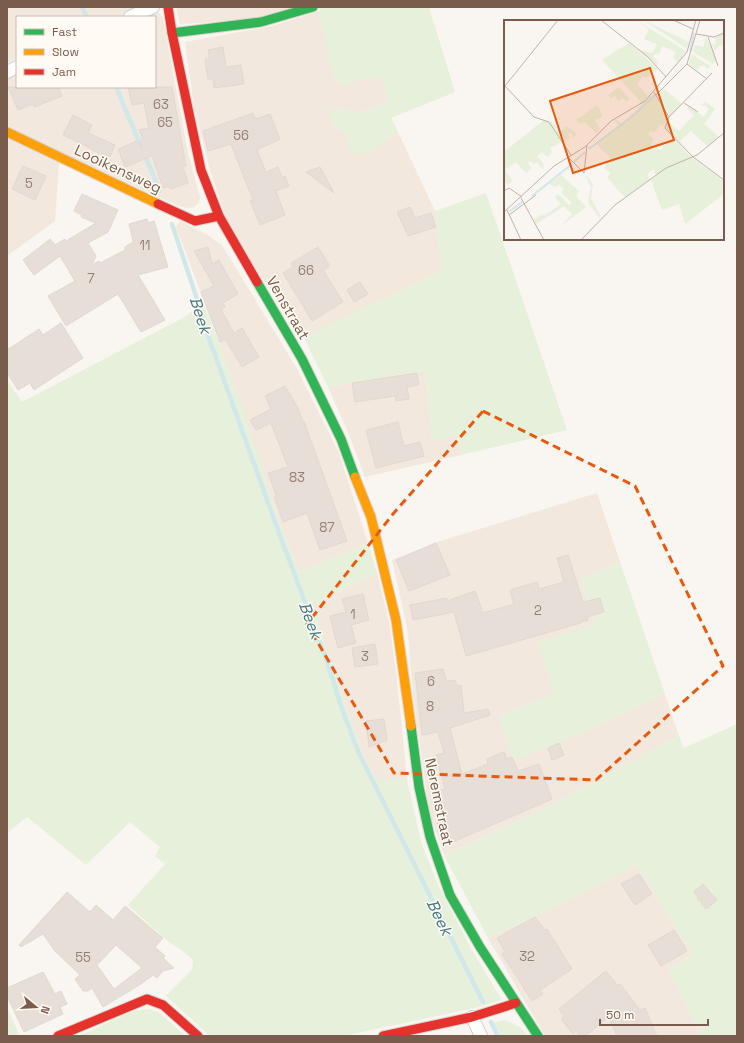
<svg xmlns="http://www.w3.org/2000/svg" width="744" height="1043" viewBox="0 0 744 1043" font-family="'Space Grotesk',sans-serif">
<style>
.residential{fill:#f2e8de}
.green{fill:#e7f0db}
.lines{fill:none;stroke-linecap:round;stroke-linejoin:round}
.stream{stroke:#d0e8ea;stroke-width:4.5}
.building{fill:#e6ded7;stroke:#e2d8d2;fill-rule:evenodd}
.street-casing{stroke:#d7d1cb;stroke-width:14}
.fast-casing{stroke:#d9d2cb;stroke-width:11}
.slow-casing{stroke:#d9d2cb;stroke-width:11}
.jam-casing{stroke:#d9d2cb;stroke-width:11}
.street{stroke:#fefefd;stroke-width:12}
.fast{stroke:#30b455;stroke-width:9}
.slow{stroke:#ff9f0a;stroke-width:9}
.jam{stroke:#e5322d;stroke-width:9}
.marked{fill:none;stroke:#e8590c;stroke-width:3;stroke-dasharray:8 5;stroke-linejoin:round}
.labels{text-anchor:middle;stroke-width:3;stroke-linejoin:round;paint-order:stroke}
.number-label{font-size:13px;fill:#977e72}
.street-label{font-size:15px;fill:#7a5c4d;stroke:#fffaf3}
.water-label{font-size:16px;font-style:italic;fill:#437c86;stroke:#fffaf3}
.inset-river{fill:none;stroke:#d0e8ea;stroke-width:2}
.inset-road{fill:none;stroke:#c2b3aa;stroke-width:1}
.view{fill:#e8590c;fill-opacity:0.15;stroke:#e8590c;stroke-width:2}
.inset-edge{fill:none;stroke:#7a5c4d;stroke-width:2}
</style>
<rect width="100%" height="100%" fill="#f9f5f0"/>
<!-- residential -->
<g class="residential">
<polygon points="7,7 143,7 119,17 17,17 17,59 7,63"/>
<polygon points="176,7 300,7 261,19 180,24"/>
<polygon points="319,11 335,80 346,85 358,80 382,77 388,102 358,113 340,108 331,124 348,135 350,149 366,154 398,132 435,211 442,270 304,338 258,272 226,218 210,170 194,107 185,42 273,26"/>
<polygon points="152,13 159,13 163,18 188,153 200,197 199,202 194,207 189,208 178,206 7,127 7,79 17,74 17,87 155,87 155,17 144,17"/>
<polygon points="7,138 59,163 55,221 7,256"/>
<polygon points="180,221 206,234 222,245 296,367 339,453 368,543 300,572 280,524 216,333 176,227"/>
<polygon points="425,370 429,399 432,440 457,435 461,455 365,477 349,434 328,387"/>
<polygon points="597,493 620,562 580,579 596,624 554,694 499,716 514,760 572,737 665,694 679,736 540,811 444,855 429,810 413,696 408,632 392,560 437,542"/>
<polygon points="377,573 389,622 396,671 407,779 375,779 360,748 312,606"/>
<polygon points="637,864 692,954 669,969 702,1036 545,1036 488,938 562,903"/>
</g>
<!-- green -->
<g class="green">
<polygon points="319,7 429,7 455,92 391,118 398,132 366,154 354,154 350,149 348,135 331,124 330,110 340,108 358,113 388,102 382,77 358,80 346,85 335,80 321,23"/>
<polygon points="486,193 567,430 461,455 457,435 432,441 429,399 425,370 328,387 304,338 442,270 435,211"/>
<polygon points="204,304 238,393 280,524 300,572 368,543 377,573 312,606 360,748 375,779 407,779 421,842 439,887 473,952 502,1000 475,1008 343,1036 210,1036 166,996 192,970 193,960 184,952 169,942 128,905 165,864 155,856 160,847 130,822 86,865 27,817 7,833 7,380 22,402 179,320"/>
<polygon points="620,562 665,694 572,737 514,761 499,716 554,694 538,642 596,624 580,579"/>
<polygon points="737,724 737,1036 702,1036 669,969 692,954 637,864 562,903 488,938 444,855 540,811 679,736 684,748"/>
<polygon points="7,1008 20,1036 7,1036"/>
<polygon points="149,1009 159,1012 185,1036 78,1036 134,1011"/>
<polygon points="505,1020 520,1027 527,1036 501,1036 494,1023"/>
</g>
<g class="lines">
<!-- stream -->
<g class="stream">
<polyline points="82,7 87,17"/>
<polyline points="116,87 160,191"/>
<polyline points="172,224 201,311 207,333 275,522 327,661 342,709 358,751 483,1002"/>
<polyline points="491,1022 498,1036"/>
</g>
</g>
<!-- building -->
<g class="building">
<polygon points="223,47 226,67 241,65 244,84 214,88 213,79 208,79 205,59 210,59 208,50"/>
<polygon points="8,87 58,87 62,96 34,107 33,104 18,110"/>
<polygon points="128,87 172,87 186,166 183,167 188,183 170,189 169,186 163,188 152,156 125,167 118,149 137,141 142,150 140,140 143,139 139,130 149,128 144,103 132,105"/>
<polygon points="253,113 256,119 270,114 280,139 257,150 266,172 278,167 282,177 285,176 289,186 276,191 285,215 260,225 250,201 253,200 231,144 208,151 203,131"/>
<polygon points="73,115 92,125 88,133 115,145 110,157 92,150 92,149 63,135"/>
<polygon points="23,166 46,176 35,200 12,189"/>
<polygon points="320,167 334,193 306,172"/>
<polygon points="82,194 118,210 108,232 88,243 96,256 92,265 99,261 100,263 125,250 125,247 135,241 133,241 129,224 147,219 148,223 154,221 168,267 138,275 165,320 141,332 118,294 66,326 48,296 75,281 60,256 34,275 23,260 50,239 55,245 65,239 66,241 96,223 81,217 82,215 74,211"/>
<polygon points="410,207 415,218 431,213 436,227 408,236 397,212"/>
<polygon points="208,247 212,264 219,260 238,294 223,303 225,307 221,310 234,333 242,328 259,357 242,367 225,339 220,342 201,292 214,286 194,251"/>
<polygon points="318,247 330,266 323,270 343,302 312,321 283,273 293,267 291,263"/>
<polygon points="360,282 368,294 354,302 347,290"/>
<polygon points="61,323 83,358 34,390 30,383 18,390 7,373 7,350 39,329 43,335"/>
<polygon points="417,373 419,385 407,387 409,399 396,401 395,396 355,402 352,383"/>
<polygon points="285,386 298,408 303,422 304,421 347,541 320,550 307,513 283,522 274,497 277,497 268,473 288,467 271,423 256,430 250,420 271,409 265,396"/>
<polygon points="398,422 404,446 420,442 424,456 376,468 366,430"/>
<polygon points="436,543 450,575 409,591 396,560"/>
<polygon points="568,555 583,602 600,598 604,612 587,617 588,620 580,622 581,623 466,656 454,612 413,620 410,605 447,598 447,601 475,591 483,613 514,604 510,590 537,582 539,589 564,582 557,558"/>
<polygon points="363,594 369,620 351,625 356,643 338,648 330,616 346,612 342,599"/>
<polygon points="375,644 378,664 355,667 352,648"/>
<polygon points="443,669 447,681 455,680 457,686 461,685 464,713 488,709 490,715 450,728 462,774 488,764 487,759 504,752 507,759 512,757 518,771 539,764 552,799 446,845 437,823 446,820 434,792 445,789 436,755 444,753 438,732 422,735 415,673"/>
<polygon points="384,719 387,740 369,747 366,721"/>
<polygon points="559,743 564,755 552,760 548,748"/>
<polygon points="639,874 652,894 635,905 621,884"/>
<polygon points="703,884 717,900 706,909 697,898 698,897 694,892"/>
<path d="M67 892 90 912 96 905 113 920 125 906 163 938 155 947 165 956 163 958 174 968 163 971 157 978 153 975 141 984 103 1007 92 988 88 991H83L75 979 80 975 55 951 43 934 21 947 19 945ZM116 945 142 968 114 989 97 965Z"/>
<polygon points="535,917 545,930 547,929 572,969 540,990 543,994 532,1001 502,954 505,952 497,938"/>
<polygon points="674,930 687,951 661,966 648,945"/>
<polygon points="606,971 617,985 620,984 640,1010 645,1008 657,1036 617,1036 609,1017 585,1036 580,1036 576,1031 573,1034 561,1019 564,1016 559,1009"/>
<polygon points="43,972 55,994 61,991 67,1004 60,1007 63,1014 24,1032 7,996 7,988"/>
</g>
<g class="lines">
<!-- street casing -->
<g class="street-casing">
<g id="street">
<polyline points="130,17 153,7"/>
<polyline points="7,72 17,67"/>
<polyline points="472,1017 481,1036"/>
</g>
</g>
<!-- fast casing -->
<g class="fast-casing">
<g id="fast">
<polyline points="172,33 261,22 313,7"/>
<polyline points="257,282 302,359 341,439 355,477"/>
<polyline points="411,726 419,787 430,837 450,895 480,947 538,1036"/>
</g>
</g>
<!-- slow casing -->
<g class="slow-casing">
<g id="slow">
<polyline points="7,132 158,204"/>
<polyline points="355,477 371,517 396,620 411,726"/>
</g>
</g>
<!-- jam casing -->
<g class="jam-casing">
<g id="jam">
<polyline points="168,7 172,33 201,170 219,216 257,282"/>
<polyline points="158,204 195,221 219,216"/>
<polyline points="58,1036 147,999 163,1005 198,1036"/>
<polyline points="383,1036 472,1017 516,1003"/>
</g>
</g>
<!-- street -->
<use href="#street" class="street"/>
<!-- fast -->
<use href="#fast" class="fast"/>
<!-- slow -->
<use href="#slow" class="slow"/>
<!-- jam -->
<use href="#jam" class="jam"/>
</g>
<!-- marked area -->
<path class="marked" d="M483 411 635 486 723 666 596 780 394 773 307 624 393 514Z"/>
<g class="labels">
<!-- number labels -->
<g class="number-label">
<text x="161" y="109">63</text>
<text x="165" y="127">65</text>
<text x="241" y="140">56</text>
<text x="29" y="188">5</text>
<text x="145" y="250">11</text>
<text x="306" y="275">66</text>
<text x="91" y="283">7</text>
<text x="297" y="482">83</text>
<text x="327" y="532">87</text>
<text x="538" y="615">2</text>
<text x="353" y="619">1</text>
<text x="365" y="661">3</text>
<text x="431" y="686">6</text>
<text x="430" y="711">8</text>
<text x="527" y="961">32</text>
<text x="83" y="962">55</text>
</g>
<!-- street labels -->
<g class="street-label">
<text transform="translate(118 169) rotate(25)" y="5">Looikensweg</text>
<text transform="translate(288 308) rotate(60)" y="5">Venstraat</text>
<text transform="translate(439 802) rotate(78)" y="5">Neremstraat</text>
</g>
<!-- water labels -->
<g class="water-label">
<text transform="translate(201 315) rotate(72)" y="6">Beek</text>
<text transform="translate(311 620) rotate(70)" y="6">Beek</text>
<text transform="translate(440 917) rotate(64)" y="6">Beek</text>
</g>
</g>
<!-- overview -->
<g transform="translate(504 20)">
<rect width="220" height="220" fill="#f9f5f0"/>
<path d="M132 0 182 31 174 43 169 37 172 32 158 26 155 35 153 33 149 36 155 43 152 45 133 29 148 33 153 24 140 19 145 10ZM139 0 185 22 183 27 182 28ZM220 12V29L217 25 211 30 208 24H212L211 18ZM201 17 210 31 213 43 211 41 209 44 189 32 191 25 200 27ZM125 23 154 49 142 58 139 56 133 64 144 76 138 83 98 40ZM188 34 206 46 204 49 198 45 193 50 185 44ZM115 67 126 79 122 82 119 78 114 81 111 76 107 79 104 75ZM160 69 178 84 166 96 155 77ZM150 73 164 97 160 106 156 104 152 112 146 111 144 115 150 118 147 125 156 130 169 118 188 138 220 161V174L181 204 175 184 158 190 147 160 152 156 149 149 143 154 146 159 121 177 103 158 107 153 100 148 107 138 92 124 115 106 110 100 112 99 118 104ZM201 81 211 89 200 104 215 117 203 126 187 111 175 122 162 108 164 102 175 111 190 95 183 89 185 86 200 97 205 89 200 85 197 86ZM93 85 98 94V97L91 100 96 109 92 113 81 102 76 104 72 100ZM40 100 48 102 55 112 63 106 73 114 69 118 67 113 64 114 66 118 46 128 48 132 44 137 35 131 37 133 33 136 39 143 40 150 33 142 30 144 26 141 24 144 28 148 22 153 12 142 1 150 9 161 4 165 0 160V132ZM81 154 89 164 87 179 97 196 95 198 84 182 87 167ZM57 155 75 171 72 176 82 187 57 206 68 194 60 186 32 204 30 199 38 194 40 196 57 184 51 177 54 174 65 185 68 183 57 172 60 169 55 165 51 167 45 164Z" fill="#e7f0db"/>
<path class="inset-river" d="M186 31 190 13M85 129 130 95 151 75M70 142 81 132M28 176 68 144M6 191 18 182"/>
<path class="inset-road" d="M97 0 144 37 162 57M169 0 189 9M192 14 210 17 220 13M204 17 214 46M183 44 203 59M208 53 165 97 161 108 189 137 220 160M0 65 30 97 45 102 67 135M1 66 54 0M150 72 165 97M152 75 183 44 196 0M180 83 194 92M64 137 80 153 83 125M0 171 5 168 18 177M17 178 40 220M3 190 17 220M0 192 50 146 81 127 107 101 141 81 183 32 192 0M5 195 32 175M77 220 111 185 162 148 193 135 220 113"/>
<path class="view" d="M146 48 170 120 69 153 46 81Z"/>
<rect width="220" height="220" class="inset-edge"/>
</g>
<!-- border -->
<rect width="744" height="1043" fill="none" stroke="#7a5c4d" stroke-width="16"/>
<!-- legend -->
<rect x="16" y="16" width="140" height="72" fill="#fffaf3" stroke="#cabbb1"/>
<rect x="24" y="29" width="20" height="6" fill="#30b455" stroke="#cabbb1"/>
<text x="52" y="36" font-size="12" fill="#7a5c4d">Fast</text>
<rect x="24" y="49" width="20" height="6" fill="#ff9f0a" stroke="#cabbb1"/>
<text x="52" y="56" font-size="12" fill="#7a5c4d">Slow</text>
<rect x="24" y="69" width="20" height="6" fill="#e5322d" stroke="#cabbb1"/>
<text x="52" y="76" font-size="12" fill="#7a5c4d">Jam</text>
<!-- north arrow -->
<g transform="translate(36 1007) rotate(108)" stroke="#fffaf3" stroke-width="3" paint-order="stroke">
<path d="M0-3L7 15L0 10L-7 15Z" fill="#7a5c4d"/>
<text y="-6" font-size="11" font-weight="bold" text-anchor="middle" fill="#7a5c4d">N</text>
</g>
<!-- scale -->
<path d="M600 1019v6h108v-6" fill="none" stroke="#7a5c4d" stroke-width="2"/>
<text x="606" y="1019" font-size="12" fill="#7a5c4d" stroke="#fffaf3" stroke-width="3" paint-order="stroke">50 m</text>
</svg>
